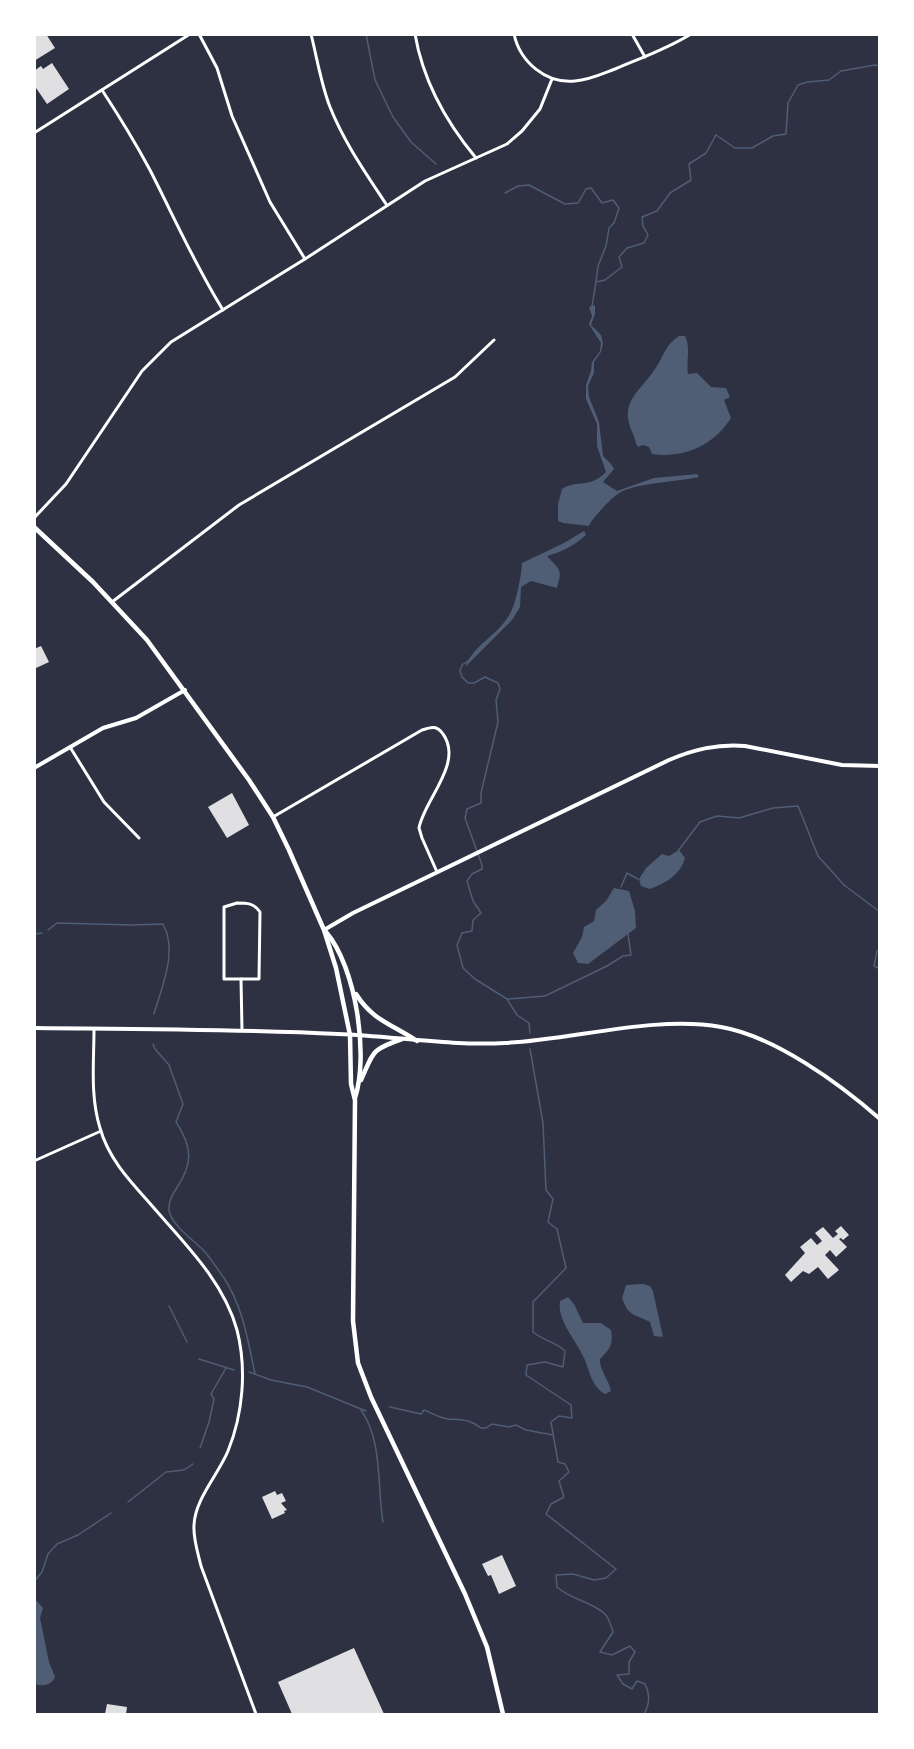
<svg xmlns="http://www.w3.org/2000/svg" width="914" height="1749" viewBox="0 0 914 1749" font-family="Rubik,sans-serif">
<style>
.water{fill:#4f5d75}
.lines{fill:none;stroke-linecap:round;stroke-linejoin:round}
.stream{stroke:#4f5d75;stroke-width:1.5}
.building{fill:#e0e0e3}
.minor{stroke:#fff;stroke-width:3}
.tertiary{stroke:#fff;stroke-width:4}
.secondary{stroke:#fff;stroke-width:4}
.primary{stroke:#fff;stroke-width:4.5}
</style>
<rect width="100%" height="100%" fill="#2d3142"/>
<!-- water -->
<g class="water">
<path d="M595 305V314L591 325 601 335 603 344 601 352 594 362V373L588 386 589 397 599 422 603 456 611 464 614 469 603 482 617 491 654 478 697 474 699 477C674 482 649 482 625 490 618 492 605 505 600 511 596 516 592 519 589 526L563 523 558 521V504L562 489C578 479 589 489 606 472L597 446V424L586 399V385L591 371 592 362 600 351 601 343 589 324 592 316 589 307Z"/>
<path d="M679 336H685C691 347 686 362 688 374L697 373 711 387 726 388 730 397 724 400 731 418C714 445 684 459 652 454L649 447 643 445 638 447C635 442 635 439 633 434 618 402 639 393 655 369 664 356 665 345 679 336Z"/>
<path d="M584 531 586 535C575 545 562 552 547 556 559 570 563 568 557 588L531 581 521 587 520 607 512 620 465 667C473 646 496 636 508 617 516 606 521 577 522 563L564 543Z"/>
<path d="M679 850 685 858C680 875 666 883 650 889L641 886 639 879 646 868 662 854 669 856Z"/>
<polygon points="614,888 629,891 635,911 636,928 588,964 578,963 573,953 582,937 584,927 594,921 596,910 606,901"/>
<path d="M643 1284 650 1286 653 1291 663 1337 654 1336 650 1322C633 1313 629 1317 622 1298L626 1285Z"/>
<path d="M568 1297 574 1304 583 1323H601L611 1330C614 1344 609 1350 600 1359 599 1369 609 1380 611 1391L605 1394C591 1386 590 1371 584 1358 576 1340 557 1321 560 1301Z"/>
<path d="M34 1598 43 1608 40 1618 49 1662 55 1677C52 1685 42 1687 35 1684Z"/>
</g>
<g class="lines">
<!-- stream -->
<g class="stream">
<polyline points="366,34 375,80 393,117 411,142 436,164"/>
<polyline points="505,193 518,186 529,185 565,204 578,203 586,189 591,188 602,203 613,200 619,208 614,223 609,228 606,246 598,266 596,281"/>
<polyline points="592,306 596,282 605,280 622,267 619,257 627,248 644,243 648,235 643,226 642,217 657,211 670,193 691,180 689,164 706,153 716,135 735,148 752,148 773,136 786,134 788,103 798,85 807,82 829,80 841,71 875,65 880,66"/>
<polyline points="468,661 462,665 460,671 462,677 468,683 474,683 485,677 498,683 500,689 496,700 498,722 481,793 481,803 467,809 465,818 482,865 482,869 472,874 467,881 473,901 481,913 473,920 472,931 462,933 457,945 463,968 475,979 507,999 517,1015 529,1023 530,1033"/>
<polyline points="678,851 700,822 717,816 739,818 773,808 798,806 818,856 844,885 880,912"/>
<polyline points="621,887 627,873 638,879"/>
<path d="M48 930 57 923 132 925 163 924C178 951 162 986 154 1014"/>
<polyline points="34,934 42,933"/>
<polyline points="880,950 877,951 874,966 880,969"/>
<polyline points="508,999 545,996 607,966 623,956 631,955 628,934"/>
<path d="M153 1044 155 1049 169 1065 183 1104 176 1122C193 1148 193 1164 176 1189 172 1195 168 1203 169 1211 173 1227 194 1240 205 1252 212 1260 218 1270 224 1278 243 1307 248 1341 255 1374"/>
<path d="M530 1049 543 1123 546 1190 553 1199 548 1222 557 1229 566 1268 533 1302V1332C544 1341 556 1342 565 1351L563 1367 545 1362 527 1365 526 1375 571 1405 572 1418 559 1416 551 1422 558 1462 565 1464 569 1472 559 1481 564 1497 551 1504 546 1514 616 1569 606 1578 594 1580 573 1574 556 1575 557 1587C571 1600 591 1601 605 1614 609 1618 611 1626 613 1632L600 1652 612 1655 630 1646 635 1652 629 1662V1674L617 1675 623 1684 632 1689 637 1681 645 1684C650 1694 650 1704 644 1714"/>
<polyline points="169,1306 187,1342"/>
<polyline points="199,1359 234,1370"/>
<polyline points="249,1372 271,1380 307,1387 366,1411"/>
<path d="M390 1407 421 1414 424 1410C432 1413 439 1418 448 1419 462 1420 470 1419 481 1428H486L492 1424 509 1427 516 1425 526 1430 553 1435"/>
<path d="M361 1410C383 1441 377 1487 383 1522"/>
<polyline points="200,1448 209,1422 214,1399 211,1394 226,1368"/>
<polyline points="128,1502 166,1472 184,1470 193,1464"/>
<polyline points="34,1582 42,1572 48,1554 57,1544 78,1535 111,1513"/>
</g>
</g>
<!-- building -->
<g class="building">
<polygon points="34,34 46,34 55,48 34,61"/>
<polygon points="52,63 69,89 47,104 34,85 34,71 41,66 43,69"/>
<polygon points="41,646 49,662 34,669 34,649"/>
<polygon points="232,793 249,825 227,838 208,807"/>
<polygon points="841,1226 849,1235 843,1240 841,1238 839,1239 847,1247 836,1257 830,1250 825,1255 839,1270 828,1279 818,1267 809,1274 803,1271 791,1282 785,1275 805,1253 800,1247 811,1238 817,1245 822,1241 815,1233 823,1227 833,1238 838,1234 835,1231"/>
<polygon points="275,1491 277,1495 282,1493 286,1501 281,1503 287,1510 284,1511 285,1513 272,1519 262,1497"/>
<polygon points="502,1555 516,1586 499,1594 491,1575 488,1576 482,1564"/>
<polygon points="354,1648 384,1714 292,1714 278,1682"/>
<polygon points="107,1704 127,1707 126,1714 105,1714"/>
</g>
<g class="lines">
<!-- minor -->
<g class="minor">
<polyline points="199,34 217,68 232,116 270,202 305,259"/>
<path d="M311 34C317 58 321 84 330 107 344 142 365 172 386 204"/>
<path d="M415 34C423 81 446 122 476 158"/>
<path d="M514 34C520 62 546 84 575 81 589 80 602 74 615 69 641 58 667 49 691 34"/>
<polyline points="632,34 645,57"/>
<path d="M102 90C119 116 135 142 150 170 174 217 195 265 223 310"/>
<polyline points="34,133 190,34"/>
<polyline points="34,518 66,484 142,371 171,342 305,259 425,181 507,144 522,131 540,109 552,79"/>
<polyline points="112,602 239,505 455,377 494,340"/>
<polyline points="70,747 104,802 139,838"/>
<polyline points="880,811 880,820"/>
<path d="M273 817 422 730C431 727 437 725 443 734 464 763 424 800 419 828L422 838 437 872"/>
<path d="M237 903C247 903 254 903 260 912L259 979H224V907Z"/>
<polyline points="241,979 242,1030"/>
<path d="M94 1029C94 1062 90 1096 100 1128 108 1157 128 1179 147 1200 181 1240 223 1279 237 1330 247 1369 243 1414 228 1451 218 1475 195 1499 194 1525 193 1539 198 1553 201 1566L256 1714"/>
<polyline points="34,1161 101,1131"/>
</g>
<!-- tertiary -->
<g class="tertiary">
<polyline points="34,768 103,728 136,718 185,690"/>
<path d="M324 930 353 913 669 760C695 749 717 744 745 746L842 765 880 766"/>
</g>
<!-- secondary -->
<path class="secondary" d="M34 1028C136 1029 237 1029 338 1034 393 1036 449 1046 505 1043 573 1040 654 1015 721 1027 774 1036 839 1083 880 1119"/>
<!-- primary -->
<g class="primary">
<polyline points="34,527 93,582 147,640 249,780 273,817 289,850 324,930 336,968 350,1035 351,1084 355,1100 353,1321 358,1363 371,1397 465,1594 487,1647 503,1714"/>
<path d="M326 932C356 967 369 1055 355 1098"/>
<path d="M356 994C373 1021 392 1024 417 1041"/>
<path d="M361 1080C374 1052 370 1050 402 1039"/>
</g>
</g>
<!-- border -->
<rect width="914" height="1749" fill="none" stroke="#ffffff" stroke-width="72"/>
</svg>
